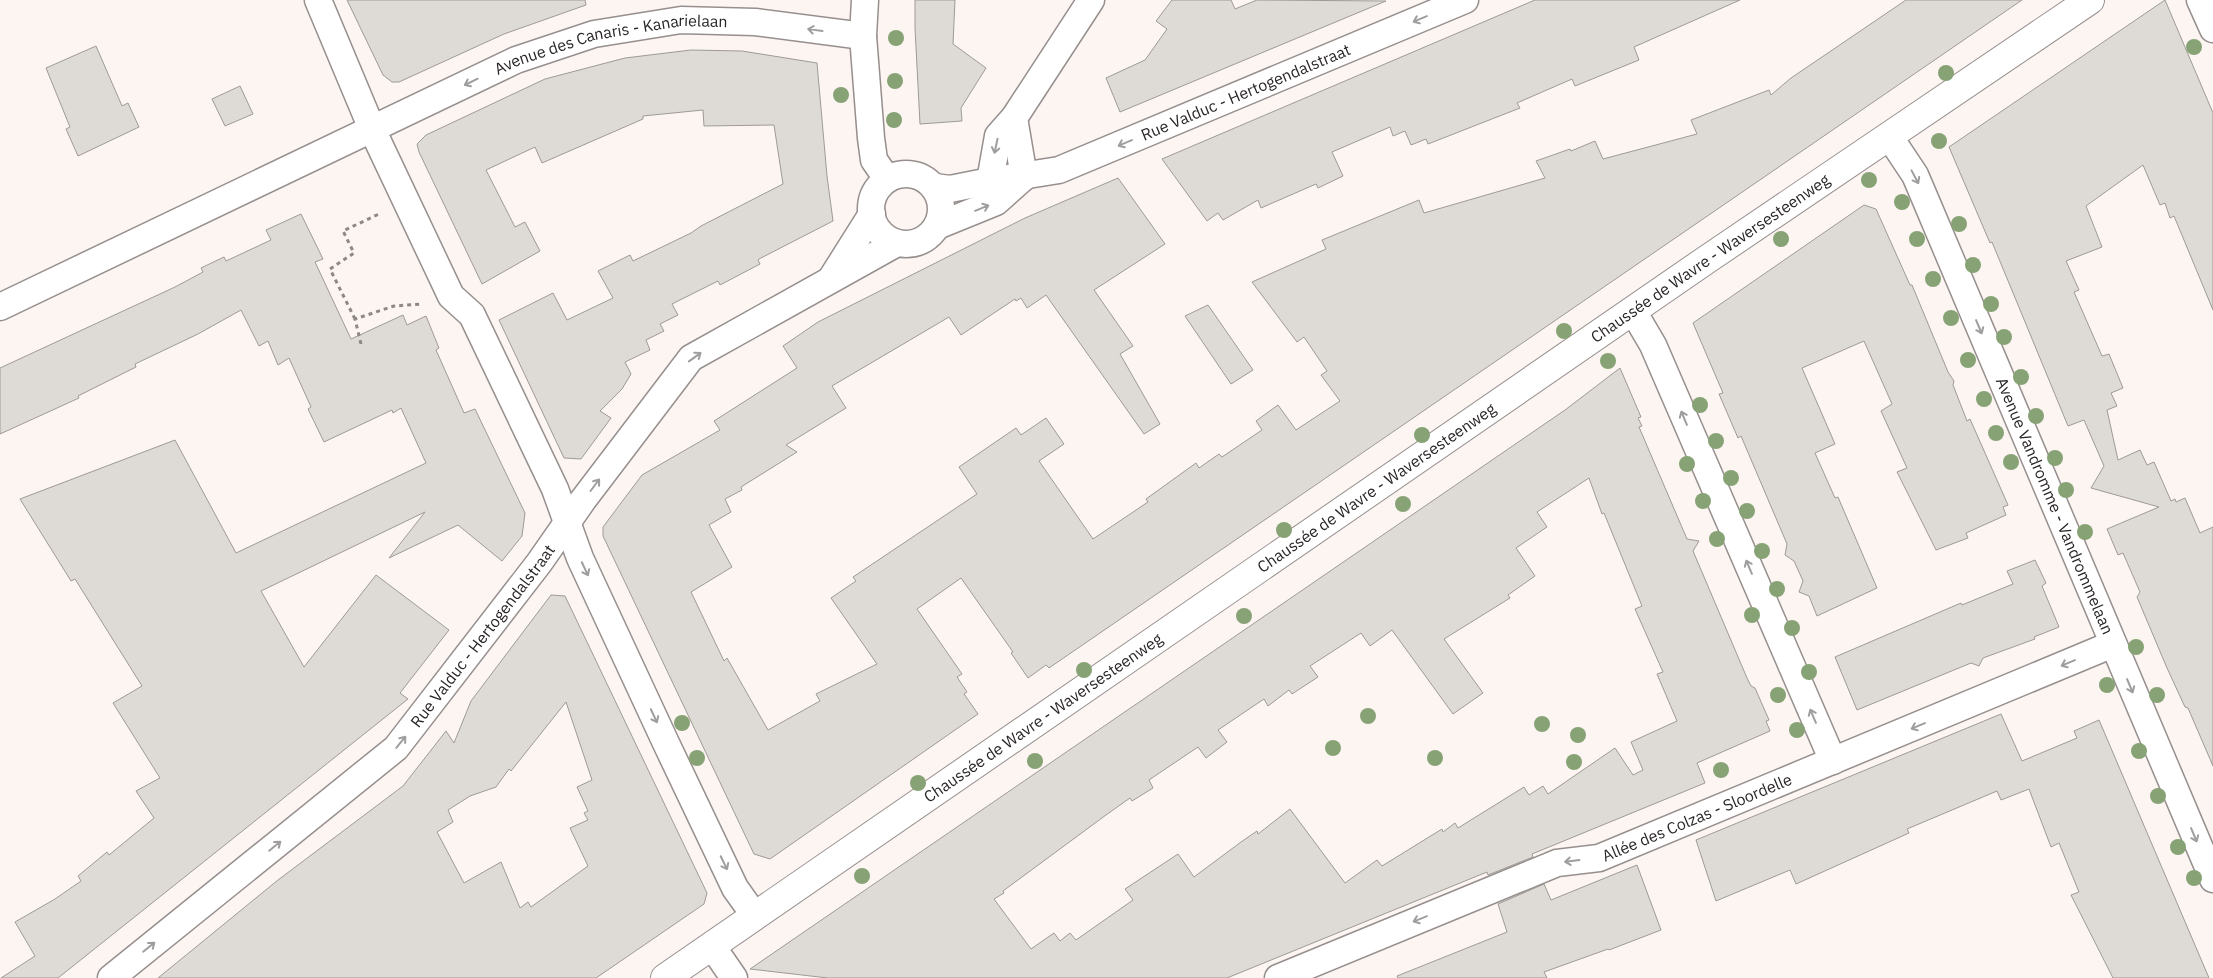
<svg xmlns="http://www.w3.org/2000/svg" width="2213" height="978" viewBox="0 0 2213 978" font-family="'IBM Plex Sans',sans-serif">
<style>
.building{fill:#dedad5;stroke:#9e9a95;fill-rule:evenodd}
.lines{fill:none;stroke-linecap:round;stroke-linejoin:round}
.minor-casing{stroke:#968f8d;stroke-width:29}
.secondary-casing{stroke:#968f8d;stroke-width:30}
.path{stroke:#8d8987;stroke-width:3;stroke-dasharray:4 4;stroke-linecap:butt}
.minor{stroke:#fff;stroke-width:26}
.secondary{stroke:#fff;stroke-width:28}
.tree{fill:#87a275}
.oneway{stroke:#9f9d9d}
.labels{text-anchor:middle;stroke-width:4;stroke-linejoin:round;paint-order:stroke}
.street-label{font-size:16px;fill:#292625;stroke:#fff}
</style>
<rect width="100%" height="100%" fill="#fcf5f2"/>
<!-- building -->
<g class="building">
<polygon points="347,0 585,0 586,5 504,34 399,82 392,82 383,75"/>
<polygon points="915,0 955,0 953,44 986,68 961,108 962,121 920,124 915,28"/>
<polygon points="1172,0 1231,0 1235,9 1257,0 1386,1 1120,112 1106,78 1145,60 1167,29 1156,21"/>
<polygon points="1535,0 1740,0 1634,47 1639,60 1575,86 1572,79 1517,103 1520,108 1428,144 1426,139 1411,145 1405,131 1393,136 1390,127 1332,152 1343,176 1318,188 1316,184 1261,208 1258,200 1223,220 1218,213 1207,221 1162,159"/>
<polygon points="1906,0 2022,0 1049,668 1046,665 1028,678 1011,653 1013,652 961,578 917,609 962,674 957,677 967,692 964,694 978,714 770,859 754,854 603,536 603,527 642,475 720,430 714,421 797,368 783,346 818,322 1025,218 1118,178 1165,244 1094,290 1133,346 1120,354 1160,424 1144,434 1046,295 1027,308 1021,298 1016,301 1015,299 961,335 949,317 832,386 846,408 786,445 797,452 741,487 742,490 725,499 731,512 709,525 732,567 691,592 724,661 727,658 768,730 820,701 816,694 877,664 831,598 856,581 853,577 977,494 959,467 1016,428 1021,435 1046,418 1064,444 1039,461 1093,539 1148,502 1146,499 1196,463 1199,468 1219,454 1222,457 1262,430 1256,421 1278,405 1296,430 1340,401 1321,375 1327,371 1304,337 1297,342 1252,282 1326,249 1322,240 1419,200 1424,213 1545,178 1536,161 1570,149 1571,151 1595,141 1603,159 1697,134 1691,120 1769,90 1771,95 1791,78"/>
<polygon points="2165,0 2213,113 2213,310 2174,216 2170,218 2165,203 2160,205 2143,165 2086,206 2102,247 2066,261 2079,290 2074,292 2102,356 2109,354 2123,388 2111,393 2117,406 2107,410 2118,460 2140,450 2147,465 2154,462 2171,501 2175,499 2176,502 2185,498 2200,533 2213,527 2213,766 2188,708 2185,707 2167,668 2137,597 2140,592 2123,553 2118,555 2107,529 2159,507 2091,488 2104,466 2084,420 2068,426 1992,242 1990,243 1949,147"/>
<polygon points="96,46 122,106 128,103 139,127 78,156 66,129 70,127 46,68"/>
<polygon points="691,50 742,51 817,63 827,176 833,221 759,259 758,260 760,264 720,285 718,281 672,304 678,315 660,324 664,331 646,340 650,350 625,362 631,374 622,389 600,411 611,418 581,459 564,458 499,320 553,293 567,320 613,298 598,271 630,255 633,261 691,233 701,226 783,184 774,125 704,126 703,110 643,116 643,119 542,163 535,147 486,170 515,227 525,222 540,251 482,284 419,152 417,144 426,135 545,79 625,58"/>
<polygon points="240,86 253,114 225,126 212,99"/>
<polygon points="1864,205 1876,209 1910,285 1912,285 1948,372 1954,381 1953,385 1967,421 1970,419 2008,505 2003,507 2006,515 1966,533 1968,538 1936,550 1897,472 1907,468 1881,411 1892,404 1864,341 1802,368 1835,444 1815,453 1835,498 1838,497 1877,588 1817,616 1809,596 1799,592 1803,581 1794,561 1785,555 1787,544 1741,436 1738,438 1719,394 1723,393 1693,323"/>
<polygon points="301,214 323,259 315,262 351,339 403,315 407,325 426,316 439,348 436,350 464,413 475,409 525,513 522,536 502,561 458,525 389,558 425,512 261,591 304,667 376,575 449,630 400,693 408,699 58,978 1,978 35,956 15,922 55,899 81,881 78,876 107,852 109,855 154,818 136,791 160,778 113,703 142,686 75,579 71,581 20,499 175,440 236,553 426,463 401,408 393,413 392,410 324,442 308,409 311,407 289,358 278,365 268,341 259,346 241,310 198,334 135,364 136,367 78,396 79,398 0,434 0,368 175,287 203,272 201,268 224,257 226,261 271,240 266,230"/>
<polygon points="1208,305 1253,370 1231,384 1185,316"/>
<path d="M1620 368 1641 417 1638 418 1642 426 1639 427 1687 539 1699 541 1693 551 1747 678 1751 686 1755 688 1769 720 1766 721 1770 731 1697 763 1705 783 1532 854 1533 857 1488 875 1487 872 1227 978H828L750 969 1565 410ZM1589 478 1602 514 1604 513 1642 606 1635 609 1663 672 1657 674 1677 721 1631 742 1643 770 1633 775 1615 748 1548 794 1543 786 1529 795 1524 787 1458 828 1455 823 1443 832 1442 829 1382 866 1377 860 1345 883 1290 809 1258 834 1257 831 1241 842 1194 877 1178 854 1125 889 1133 900 1076 940 1070 933 1060 941 1054 933 1031 949 994 899 1004 893 1003 891 1106 815 1130 798 1132 801 1153 788 1149 780 1198 747 1206 758 1227 742 1218 730 1264 699 1268 706 1289 690 1292 694 1318 677 1310 666 1361 633 1370 646 1392 630 1453 714 1483 693 1444 639 1510 598 1508 595 1535 576 1516 548 1547 527 1537 512Z"/>
<polygon points="2035,560 2046,583 2042,586 2059,627 2034,637 2035,639 1983,658 1979,666 1971,663 1857,710 1835,657 1961,603 1962,605 2013,584 2007,571"/>
<path d="M551 595 565 596 707 893 704 904 596 978H158L278 880 403 786 446 731 454 743 471 701ZM566 702 592 780 577 787 588 811 584 813 588 820 570 828 588 866 531 907 528 902 520 908 501 862 464 883 437 832 453 822 448 810 470 796 496 787 509 769 511 771Z"/>
<polygon points="2001,714 2022,761 2077,738 2074,731 2099,720 2209,978 2113,978 2071,895 2079,892 2059,843 2051,847 2029,789 2001,800 1997,791 1907,829 1909,833 1796,884 1790,870 1716,901 1696,840"/>
<polygon points="1637,865 1661,930 1609,950 1608,949 1544,972 1547,978 1398,978 1397,976 1507,932 1498,904 1544,884 1551,900"/>
</g>
<g class="lines">
<!-- minor casing -->
<g class="minor-casing">
<g id="minor">
<polyline points="318,0 372,129 451,296 472,315 555,489 580,558 665,741 735,888 755,916"/>
<polyline points="865,0 863,36 871,138 874,160 887,179"/>
<polyline points="2200,0 2213,29"/>
<polyline points="1014,118 1024,177"/>
<path id="s1" d="M1889 136 1915 175 1921 189 2213 879"/>
<circle cx="906" cy="209" r="35"/>
<polyline points="990,181 998,136 1014,118 1091,0"/>
<path id="s2" d="M935 187 950 189 990 181 1059 170 1465 0"/>
<polyline points="937,226 996,202 1024,177"/>
<polyline points="831,279 872,214"/>
<path id="s3" d="M0 307 516 60 594 34 681 20 755 22 863 36"/>
<polyline points="1633,311 1653,345 1833,761"/>
<polyline points="712,946 734,978"/>
<path id="s4" d="M111 978 396 748 539 563 583 500 691 358 897 243"/>
<path id="s5" d="M1278 978 1557 863 1599 858 2113 644"/>
</g>
</g>
<!-- secondary casing -->
<g class="secondary-casing">
<g id="secondary">
<path id="s6" d="M665 978 1709 258 2090 0"/>
</g>
</g>
<!-- path -->
<g class="path">
<polyline points="355,319 330,269 354,253 343,231 379,214"/>
<polyline points="361,344 355,319 394,306 422,304"/>
</g>
<!-- minor -->
<use href="#minor" class="minor"/>
<!-- secondary -->
<use href="#secondary" class="secondary"/>
</g>
<!-- trees -->
<g class="tree">
<circle cx="896" cy="38" r="8"/>
<circle cx="2194" cy="47" r="8"/>
<circle cx="1946" cy="73" r="8"/>
<circle cx="895" cy="81" r="8"/>
<circle cx="841" cy="95" r="8"/>
<circle cx="894" cy="120" r="8"/>
<circle cx="1939" cy="141" r="8"/>
<circle cx="1869" cy="180" r="8"/>
<circle cx="1902" cy="202" r="8"/>
<circle cx="1959" cy="224" r="8"/>
<circle cx="1781" cy="239" r="8"/>
<circle cx="1917" cy="239" r="8"/>
<circle cx="1973" cy="265" r="8"/>
<circle cx="1933" cy="279" r="8"/>
<circle cx="1991" cy="304" r="8"/>
<circle cx="1951" cy="318" r="8"/>
<circle cx="1564" cy="331" r="8"/>
<circle cx="2004" cy="337" r="8"/>
<circle cx="1968" cy="360" r="8"/>
<circle cx="1608" cy="361" r="8"/>
<circle cx="2021" cy="377" r="8"/>
<circle cx="1984" cy="399" r="8"/>
<circle cx="1700" cy="405" r="8"/>
<circle cx="2036" cy="416" r="8"/>
<circle cx="1996" cy="433" r="8"/>
<circle cx="1422" cy="435" r="8"/>
<circle cx="1716" cy="441" r="8"/>
<circle cx="2055" cy="458" r="8"/>
<circle cx="2011" cy="462" r="8"/>
<circle cx="1687" cy="464" r="8"/>
<circle cx="1731" cy="478" r="8"/>
<circle cx="2066" cy="490" r="8"/>
<circle cx="1703" cy="501" r="8"/>
<circle cx="1403" cy="504" r="8"/>
<circle cx="1747" cy="511" r="8"/>
<circle cx="1284" cy="530" r="8"/>
<circle cx="2085" cy="532" r="8"/>
<circle cx="1717" cy="539" r="8"/>
<circle cx="1762" cy="551" r="8"/>
<circle cx="1777" cy="589" r="8"/>
<circle cx="1752" cy="615" r="8"/>
<circle cx="1244" cy="616" r="8"/>
<circle cx="1792" cy="628" r="8"/>
<circle cx="2136" cy="647" r="8"/>
<circle cx="1084" cy="670" r="8"/>
<circle cx="1809" cy="672" r="8"/>
<circle cx="2107" cy="685" r="8"/>
<circle cx="1778" cy="695" r="8"/>
<circle cx="2157" cy="695" r="8"/>
<circle cx="1368" cy="716" r="8"/>
<circle cx="682" cy="723" r="8"/>
<circle cx="1542" cy="724" r="8"/>
<circle cx="1797" cy="730" r="8"/>
<circle cx="1578" cy="735" r="8"/>
<circle cx="1333" cy="748" r="8"/>
<circle cx="2139" cy="751" r="8"/>
<circle cx="697" cy="758" r="8"/>
<circle cx="1435" cy="758" r="8"/>
<circle cx="1035" cy="761" r="8"/>
<circle cx="1574" cy="762" r="8"/>
<circle cx="1721" cy="770" r="8"/>
<circle cx="918" cy="783" r="8"/>
<circle cx="2158" cy="796" r="8"/>
<circle cx="2178" cy="847" r="8"/>
<circle cx="862" cy="876" r="8"/>
<circle cx="2194" cy="878" r="8"/>
</g>
<!-- one-way arrows -->
<defs><path id="oneway-shaft" d="M-6 0H5M1.5-3L5.5 0L1.5 3" fill="none" stroke-width="1.6" stroke-linecap="round" stroke-linejoin="round" transform="scale(1.25)"/></defs>
<g class="oneway">
<use href="#oneway-shaft" transform="translate(1420 19) rotate(157)"/>
<use href="#oneway-shaft" transform="translate(815 30) rotate(-172)"/>
<use href="#oneway-shaft" transform="translate(471 82) rotate(154)"/>
<use href="#oneway-shaft" transform="translate(1125 143) rotate(157)"/>
<use href="#oneway-shaft" transform="translate(996 146) rotate(102)"/>
<use href="#oneway-shaft" transform="translate(1915 177) rotate(62)"/>
<use href="#oneway-shaft" transform="translate(982 208) rotate(-22)"/>
<use href="#oneway-shaft" transform="translate(1979 327) rotate(67)"/>
<use href="#oneway-shaft" transform="translate(695 357) rotate(-36)"/>
<use href="#oneway-shaft" transform="translate(1684 418) rotate(-113)"/>
<use href="#oneway-shaft" transform="translate(595 485) rotate(-53)"/>
<use href="#oneway-shaft" transform="translate(1749 567) rotate(-113)"/>
<use href="#oneway-shaft" transform="translate(585 569) rotate(65)"/>
<use href="#oneway-shaft" transform="translate(2068 663) rotate(157)"/>
<use href="#oneway-shaft" transform="translate(2130 686) rotate(67)"/>
<use href="#oneway-shaft" transform="translate(654 716) rotate(65)"/>
<use href="#oneway-shaft" transform="translate(1813 716) rotate(-113)"/>
<use href="#oneway-shaft" transform="translate(1918 726) rotate(157)"/>
<use href="#oneway-shaft" transform="translate(401 742) rotate(-51)"/>
<use href="#oneway-shaft" transform="translate(2194 835) rotate(67)"/>
<use href="#oneway-shaft" transform="translate(275 846) rotate(-39)"/>
<use href="#oneway-shaft" transform="translate(1572 861) rotate(173)"/>
<use href="#oneway-shaft" transform="translate(724 863) rotate(64)"/>
<use href="#oneway-shaft" transform="translate(1420 919) rotate(158)"/>
<use href="#oneway-shaft" transform="translate(149 947) rotate(-39)"/>
</g>
<g class="labels">
<!-- street labels -->
<g class="street-label">
<text dy="6" stroke="none"><textPath href="#s3" startOffset="669">Avenue des Canaris - Kanarielaan</textPath></text>
<text dy="6" stroke="none"><textPath href="#s2" startOffset="328">Rue Valduc - Hertogendalstraat</textPath></text>
<text dy="6" stroke="none"><textPath href="#s6" startOffset="1269">Chaussée de Wavre - Waversesteenweg</textPath></text>
<text dy="6" stroke="none"><textPath href="#s6" startOffset="864">Chaussée de Wavre - Waversesteenweg</textPath></text>
<text dy="6" stroke="none"><textPath href="#s1" startOffset="406">Avenue Vandromme - Vandrommelaan</textPath></text>
<text dy="6" stroke="none"><textPath href="#s4" startOffset="508">Rue Valduc - Hertogendalstraat</textPath></text>
<text dy="6" stroke="none"><textPath href="#s6" startOffset="459">Chaussée de Wavre - Waversesteenweg</textPath></text>
<text dy="6" stroke="none"><textPath href="#s5" startOffset="450">Allée des Colzas - Sloordelle</textPath></text>
</g>
</g>
</svg>
